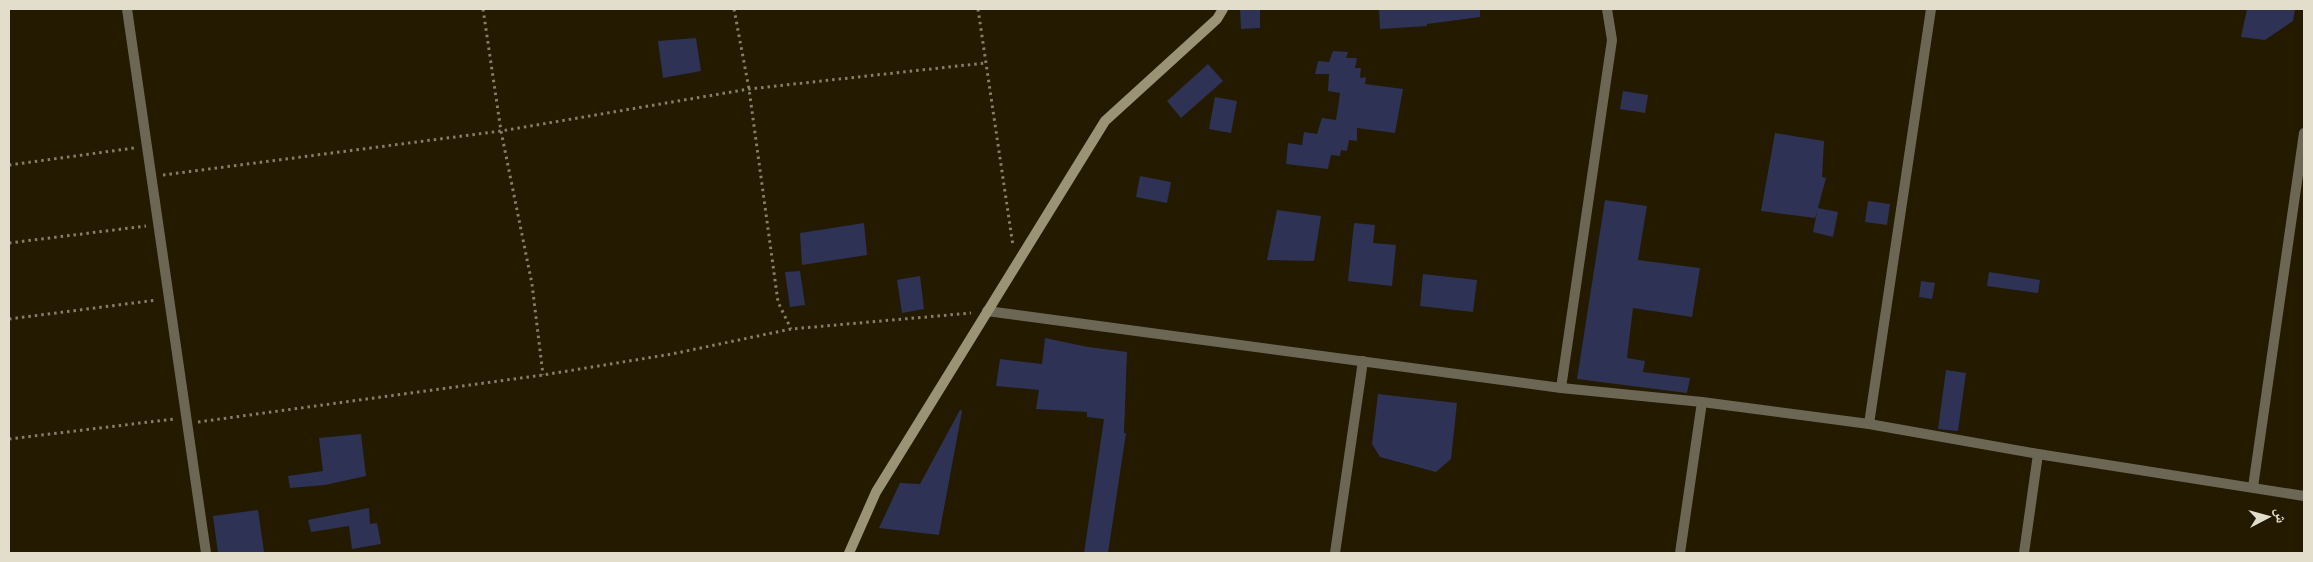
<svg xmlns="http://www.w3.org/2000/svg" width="2313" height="562" viewBox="0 0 2313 562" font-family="'Golos Text','Noto Naskh Arabic',sans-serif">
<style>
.building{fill:#2e3255}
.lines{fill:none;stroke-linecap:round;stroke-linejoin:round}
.path{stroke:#857e68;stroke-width:3;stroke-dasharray:2.5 4;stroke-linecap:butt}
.street{stroke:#6c6755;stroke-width:10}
.secondary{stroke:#9b9375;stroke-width:10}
</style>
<rect width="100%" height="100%" fill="#231a00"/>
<!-- building -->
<g class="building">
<polygon points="1240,9 1260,9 1260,28 1241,29"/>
<polygon points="1379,9 1480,9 1480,17 1427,24 1427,26 1380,29"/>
<polygon points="2247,9 2295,9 2293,21 2265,40 2241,37"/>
<polygon points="696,38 701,71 663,78 658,41"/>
<polygon points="1333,51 1348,52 1346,58 1357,58 1355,68 1361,68 1360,78 1366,77 1365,84 1403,89 1395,133 1357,128 1357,141 1349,140 1347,151 1341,150 1340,156 1331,155 1328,169 1286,164 1288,143 1302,145 1304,132 1317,134 1322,118 1336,120 1340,93 1328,91 1329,74 1315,74 1318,61 1329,62"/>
<polygon points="1208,64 1223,81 1181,118 1167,101"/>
<polygon points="1623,91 1648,95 1645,113 1620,109"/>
<polygon points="1215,97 1237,101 1231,133 1209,129"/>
<polygon points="1775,133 1824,141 1822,177 1826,178 1818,208 1838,212 1833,237 1813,232 1817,212 1815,218 1761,211"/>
<polygon points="1140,176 1171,182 1167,203 1136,197"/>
<polygon points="1605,200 1647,206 1638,260 1700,268 1692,317 1633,308 1627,358 1645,361 1643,372 1690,378 1687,393 1577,379"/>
<polygon points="1868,201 1890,204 1887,225 1865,222"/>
<polygon points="1277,210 1321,216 1314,261 1267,260"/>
<polygon points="864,223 867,255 802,265 800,233"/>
<polygon points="1354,223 1375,225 1373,243 1396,245 1392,286 1348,281"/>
<polygon points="800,271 805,305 790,307 785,272"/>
<polygon points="1989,272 2040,280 2038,293 1987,286"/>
<polygon points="1423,274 1477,280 1473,312 1420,306"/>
<polygon points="920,276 924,309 902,313 897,280"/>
<polygon points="1921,281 1935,283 1932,299 1919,297"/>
<polygon points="1045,338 1088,347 1127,352 1124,433 1126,433 1108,553 1084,553 1104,419 1087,417 1087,412 1036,409 1039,390 996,386 1000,359 1042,364"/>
<polygon points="1946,370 1966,373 1958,431 1938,429"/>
<polygon points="1378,394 1457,403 1451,459 1436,472 1380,457 1372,444"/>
<polygon points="960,410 962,411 939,535 879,528 900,483 920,484"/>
<polygon points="361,434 366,476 325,485 290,488 288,476 323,471 319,438"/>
<polygon points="369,508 370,524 377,523 381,544 352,549 349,526 311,532 308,520"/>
<polygon points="258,510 264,552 218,553 213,516"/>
</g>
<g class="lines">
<!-- path -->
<g class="path">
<polyline points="483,9 501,131 532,284 543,375"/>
<polyline points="734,9 749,89 778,302 791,329"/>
<polyline points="978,9 1013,246"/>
<polyline points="9,165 134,148"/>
<polyline points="163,175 501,131 749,89 985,63"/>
<polyline points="9,243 146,226"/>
<polyline points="9,319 157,300"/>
<polyline points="198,422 543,375 672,354 791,329 971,313"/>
<polyline points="9,439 174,419"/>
</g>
<!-- street -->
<g class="street">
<polyline points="127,9 206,553"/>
<polyline points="987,311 1561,388 1702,402 1869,424 2038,454 2304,496"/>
<polyline points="1561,388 1612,40 1607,9"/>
<polyline points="1869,424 1931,9"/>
<polyline points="2253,487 2304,133"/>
<polyline points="1335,553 1363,361"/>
<polyline points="1680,553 1702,402"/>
<polyline points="2024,553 2038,454"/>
</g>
<!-- secondary -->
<polyline class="secondary" points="849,553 876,492 1105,121 1217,19 1223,9"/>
</g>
<!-- border -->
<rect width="2313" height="562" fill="none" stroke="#e3decc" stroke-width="20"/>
<!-- north arrow -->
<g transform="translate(2268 517) rotate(84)" stroke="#231a00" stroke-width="4" paint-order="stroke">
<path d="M0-4L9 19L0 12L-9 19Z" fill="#e3decc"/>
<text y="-8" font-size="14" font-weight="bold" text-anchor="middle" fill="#e3decc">ش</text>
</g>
</svg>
